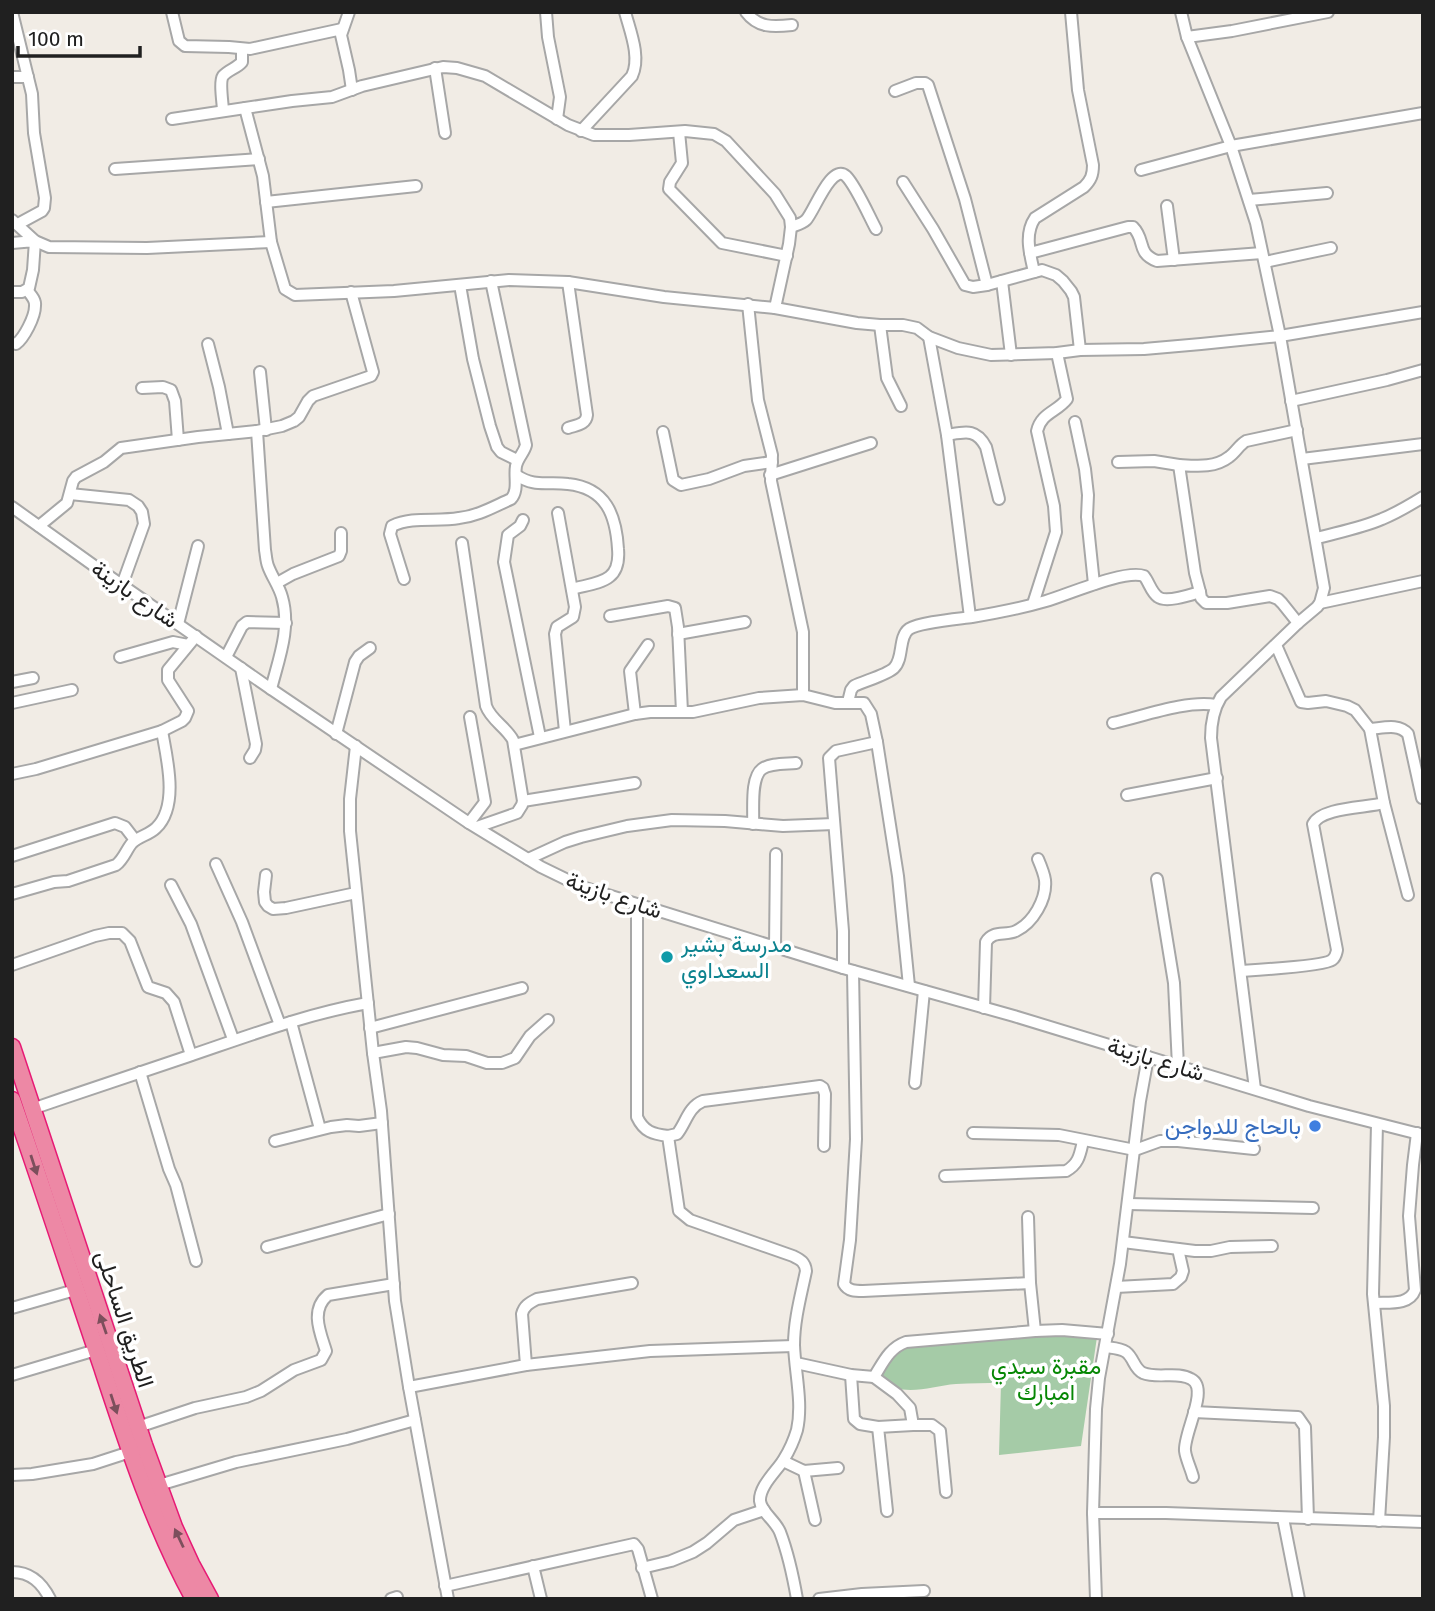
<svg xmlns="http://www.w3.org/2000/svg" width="1435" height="1611" viewBox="0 0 1435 1611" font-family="'Fira Sans',Vazirmatn,sans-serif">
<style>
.cemetery{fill:#a5cba7}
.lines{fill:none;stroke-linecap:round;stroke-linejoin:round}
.minor-casing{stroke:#a7a7a7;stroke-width:14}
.highway-casing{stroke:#e71a75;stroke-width:19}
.minor{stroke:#fff;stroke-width:10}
.highway{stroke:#ed88a5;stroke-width:16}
.oneway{fill:#7c4f5c}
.culture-dot{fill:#0f9aa8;stroke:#fff;stroke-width:2.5}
.shop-dot{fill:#3f7fe0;stroke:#fff;stroke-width:2.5}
.labels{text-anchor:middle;stroke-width:7;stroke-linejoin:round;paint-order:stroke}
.street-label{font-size:23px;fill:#202020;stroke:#fff}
.culture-label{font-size:23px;fill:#0d838f;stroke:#fff;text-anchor:start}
.shop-label{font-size:23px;fill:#366cbe;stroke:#fff;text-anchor:end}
.park-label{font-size:23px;fill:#068704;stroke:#fff}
</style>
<rect width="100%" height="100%" fill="#f1ece5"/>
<!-- cemetery -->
<path class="cemetery" d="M1051 1332 1097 1337 1081 1446 999 1455 1001 1383C986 1383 971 1383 956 1384 929 1386 903 1399 880 1379L886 1358 898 1345Z"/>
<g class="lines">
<!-- minor casing -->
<g class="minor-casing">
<g id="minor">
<polyline points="12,12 32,94 34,133 45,198 44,208 42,211 18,224"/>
<polyline points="172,12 179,41 185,46 229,47 250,49 342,29"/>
<polyline points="349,12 341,35 349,70 352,90"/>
<polyline points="546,12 548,37 560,97 557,119"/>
<path d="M746 12C758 28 773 27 792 25"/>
<path d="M1181 12 1187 37 1231 146 1256 223 1280 336 1324 588 1320 603 1317 607 1298 623 1221 697C1213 710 1211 723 1211 738L1255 1089"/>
<polyline points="1187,37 1232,31 1328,12"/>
<polyline points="435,68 445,133"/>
<polyline points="12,77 28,77"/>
<polyline points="895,91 916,83 925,83 928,85 965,199 987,285"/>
<polyline points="245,108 263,176 271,242 285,289 295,295 394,291 509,280 568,282 664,297 775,308 857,323 880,325 903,325 917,328 929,337 958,348 991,355 1057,353 1080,350 1144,349 1201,344 1280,336 1423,312"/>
<path d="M223 111C223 104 219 82 223 76 228 70 237 68 242 62V49"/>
<polyline points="172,119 292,101 332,97 362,86 443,67 457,68 485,76 568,125 594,135 629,135 685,131 714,134 726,141 775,194 790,218 791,227 789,244 775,308"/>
<path d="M581 131 632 76C641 57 630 31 625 12"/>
<polyline points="679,132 682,163 670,182 669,189 671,191 722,243 787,256"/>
<polyline points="115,169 259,159"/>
<polyline points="1141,170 1231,146 1423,113"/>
<polyline points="903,182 933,229 965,285 973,287 987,285 1042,270 1056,275 1063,281 1071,291 1074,297 1080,350"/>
<polyline points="1249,200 1327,193"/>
<polyline points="266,202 416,186"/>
<polyline points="1167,206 1174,260"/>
<polyline points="12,220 35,241 49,247 147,248 271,242"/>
<path d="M791 227C796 225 802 224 806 220 814 212 831 163 846 176 856 186 869 216 876 229"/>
<polyline points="12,243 35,241 33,270 29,288 22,292 12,292"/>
<path d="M1030 253 1128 227H1133C1146 240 1136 253 1157 261L1262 253"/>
<polyline points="1265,262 1331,248"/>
<path d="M1034 272C1030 254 1024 234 1035 218L1084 187C1091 180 1093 175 1093 165L1078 90 1071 12"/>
<polyline points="1002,281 1011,355"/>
<polyline points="460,285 473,359 490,426 497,447 501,452 517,460"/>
<polyline points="748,304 758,400 772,455 771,481 803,632 803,695"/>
<polyline points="880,325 887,378 901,406"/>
<polyline points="929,337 947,435 970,617"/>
<path d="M12 343 16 344C24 338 35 317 35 306 36 300 31 295 27 290"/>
<polyline points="208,344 219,387 228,434"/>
<polyline points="260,372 266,430"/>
<polyline points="142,388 163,387 171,390 175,401 178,440"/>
<polyline points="1291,401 1387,380 1423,370"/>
<polyline points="1075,422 1085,469 1088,495 1087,517 1094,584"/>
<path d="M568 428C576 425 586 425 587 415L568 282"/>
<path d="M257 431 265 550C266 555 266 561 268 566 272 577 279 586 282 597 291 628 279 658 271 689"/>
<polyline points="663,432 673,480 681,485 709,479 744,466 772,462"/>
<path d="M947 435C965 432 976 428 986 447L999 499"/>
<polyline points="1302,459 1423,444"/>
<polyline points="1118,462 1154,461 1179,465"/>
<path d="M516 475C536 488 546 481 568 484 606 488 616 515 618 549 621 583 598 582 572 589"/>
<polyline points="770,475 871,443"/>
<polyline points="70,494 129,500 138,506 142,512 144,524 122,585"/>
<polyline points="12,507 93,565 271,689 469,823 541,867 582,887 843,968 1014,1016 1309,1106 1423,1135"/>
<polyline points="558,513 575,607 573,617 557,627 555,634 565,731"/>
<polyline points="523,520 520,526 508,535 504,562 540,737"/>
<polyline points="39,526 67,503 73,481 76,477 104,462 121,448 198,437 257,431 282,426 294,421 299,417 308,401 313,396 371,376 373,372 351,292"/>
<path d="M1317 538C1339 532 1361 528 1382 519 1397 513 1410 505 1423 497"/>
<path d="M462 543 486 706C491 720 506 727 513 740L523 801 522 805 517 813 477 827"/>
<path d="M404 579 390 534 392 526C413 516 437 522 459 518 478 516 493 507 511 499 519 490 514 477 516 466 518 457 524 453 526 445L491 281"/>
<polyline points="277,583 293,574 339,556 341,551 341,533"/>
<path d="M1200 592 1195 573 1179 465C1197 466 1215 468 1229 457 1236 452 1239 445 1246 441L1297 430"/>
<polyline points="1320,603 1423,581"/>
<path d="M1033 604 1056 532 1054 506 1037 431C1041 413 1057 412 1067 399L1057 353"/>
<polyline points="610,616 668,606 675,608 678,627 682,712"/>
<polyline points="178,624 198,546"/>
<polyline points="678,634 745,622"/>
<polyline points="1276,645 1301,702 1308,703 1326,701 1347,706 1355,710 1370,729 1384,803 1408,895"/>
<polyline points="120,657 173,642 188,645"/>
<polyline points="226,657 242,626 247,622 286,623"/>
<polyline points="241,668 256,744 255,750 250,758"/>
<polyline points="12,682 33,678"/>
<path d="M848 702 851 690 854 686C864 681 887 675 894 668 904 658 898 637 909 629 920 622 957 619 972 617 996 613 1022 608 1046 601 1067 595 1125 569 1144 576 1149 582 1151 592 1158 597 1166 603 1190 595 1200 592L1201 598 1206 603H1227L1270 596 1278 599 1282 603 1298 623"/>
<polyline points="12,703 72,690"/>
<polyline points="635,714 630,671 648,645"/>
<path d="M1113 723C1144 716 1186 700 1216 705"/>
<path d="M1370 729C1383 728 1399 723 1408 734L1422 798"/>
<polyline points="336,734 355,662 359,656 370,648"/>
<polyline points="514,745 635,714 650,712 693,712 759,698 803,695 835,703 864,703 871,714 877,742 898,876 909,986"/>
<polyline points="356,746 350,799 350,831 373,1053 381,1111 395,1301 409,1387 448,1599"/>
<polyline points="12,774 36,769 162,731 182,721 185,718 188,711 168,680 168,670 196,636"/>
<polyline points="1127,795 1217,778"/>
<polyline points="523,801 635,783"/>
<polyline points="469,823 485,802 470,717"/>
<path d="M753 824C754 810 750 778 762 769 770 763 786 764 796 763"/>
<polyline points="12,856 115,823 125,827 135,840"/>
<polyline points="528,859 565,842 581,837 627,826 672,820 725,821 783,826 834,824"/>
<polyline points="216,864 242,922 280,1025"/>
<polyline points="266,875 264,892 265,902 268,906 273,909 286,908 356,893"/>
<polyline points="1157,879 1174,983 1178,1066"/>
<polyline points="171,885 191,924 233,1039"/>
<path d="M12 894 54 882 68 881 116 865C124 859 126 850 132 843 139 836 149 835 156 828 179 806 167 759 162 731"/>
<path d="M637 904V1117C644 1132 653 1134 668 1136L679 1211 690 1220 793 1256C801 1260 805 1262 806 1271 801 1295 794 1320 794 1345 795 1373 803 1403 797 1430 794 1440 789 1451 784 1459 777 1471 759 1486 760 1501 761 1512 775 1520 780 1532 788 1553 793 1576 797 1599"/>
<polyline points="775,947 776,854"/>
<polyline points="12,965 95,936 109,933 122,933 130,941 148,987 166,993 174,1002 191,1055"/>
<polyline points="843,968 843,931 829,758 836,751 877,742"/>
<path d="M853 971 856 1139 850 1240 844 1284C848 1291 855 1291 863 1291L1030 1283 1035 1331"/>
<path d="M1241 971C1256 970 1324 966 1332 960 1336 957 1336 954 1337 950L1313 824C1322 807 1366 808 1384 803"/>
<path d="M984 1008 986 942C993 930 1005 936 1016 931 1033 923 1047 899 1045 880 1044 873 1041 866 1038 859"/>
<polyline points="291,1022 320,1129"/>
<polyline points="370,1028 522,988"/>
<polyline points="373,1053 406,1047 417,1048 443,1055 466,1056 487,1063 502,1063 515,1058 530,1036 548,1020"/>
<polyline points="140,1072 169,1169 176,1185 196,1261"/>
<polyline points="915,1083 924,991"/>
<path d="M32 1109C84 1091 136 1074 189 1056 248 1036 306 1014 368 1003"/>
<polyline points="1377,1124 1373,1294 1384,1406 1384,1437 1379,1521"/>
<polyline points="973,1133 1059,1135 1135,1150 1160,1141 1178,1141 1254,1149"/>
<path d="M668 1136 677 1134C686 1123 688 1107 703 1101L820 1086 823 1088 825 1094 824 1146"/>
<polyline points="275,1141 331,1127 347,1125 359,1126 382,1123"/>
<path d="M945 1176 1066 1171C1079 1164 1080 1154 1083 1141"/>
<polyline points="1128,1204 1313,1208"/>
<polyline points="1028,1217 1030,1283"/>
<polyline points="1123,1242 1195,1251 1211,1251 1230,1247 1272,1246"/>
<polyline points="267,1247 389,1214"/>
<polyline points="1116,1287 1173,1284 1181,1277 1183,1271 1178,1249"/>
<path d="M1374 1303C1388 1302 1409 1306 1415 1290L1409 1216 1413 1165 1417 1133"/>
<polyline points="12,1308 75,1290"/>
<path d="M1105 1347C1112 1348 1120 1348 1126 1352 1134 1358 1134 1369 1143 1373 1158 1379 1177 1371 1191 1379 1210 1388 1183 1434 1185 1451 1186 1459 1191 1469 1193 1477"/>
<path d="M796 1363 851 1375 874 1377C883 1363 889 1348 906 1342L1035 1331 1062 1330 1108 1334"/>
<polyline points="526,1365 650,1351 794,1346"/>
<polyline points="12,1375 96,1350"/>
<polyline points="851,1375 854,1419 860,1424 878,1427"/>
<polyline points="874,1377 897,1394 910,1408 913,1425 932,1425 940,1431 946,1492"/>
<path d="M409 1387 526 1365 522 1314C524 1306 529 1303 537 1299L632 1283"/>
<polyline points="1194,1412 1298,1417 1305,1427 1308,1519"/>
<path d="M138 1427 195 1408 246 1397 261 1391 294 1370 321 1360 326 1351C320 1332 310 1310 328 1295L394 1284"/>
<polyline points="783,1461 804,1471 838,1468"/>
<polyline points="804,1471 815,1520"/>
<polyline points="12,1475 32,1474 93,1464 130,1452"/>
<polyline points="159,1485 236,1462 347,1439 415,1420"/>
<polyline points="887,1511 878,1427 913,1425"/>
<polyline points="1093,1513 1166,1513 1423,1522"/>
<polyline points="1283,1518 1299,1599"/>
<polyline points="533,1566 541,1599"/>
<polyline points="642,1568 671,1561 693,1552 707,1543 734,1520 764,1510"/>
<path d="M12 1572C31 1572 42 1583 50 1599"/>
<polyline points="445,1586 634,1544 638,1549 652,1599"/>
<polyline points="391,1599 397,1597"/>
<polyline points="819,1599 862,1594 924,1591"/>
<polyline points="1096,1599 1093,1513 1096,1409 1099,1378 1120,1264 1140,1101 1148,1057"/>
</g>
</g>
<!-- highway casing -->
<g class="highway-casing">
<g id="highway">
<polyline points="12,1047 144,1445 174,1527 191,1564 210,1599"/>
<path d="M12 1100C43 1189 72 1278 102 1367 128 1446 154 1526 194 1599"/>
</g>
</g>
<!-- minor -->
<use href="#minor" class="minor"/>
<!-- highway -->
<use href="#highway" class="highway"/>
</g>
<!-- one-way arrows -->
<defs><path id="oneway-solid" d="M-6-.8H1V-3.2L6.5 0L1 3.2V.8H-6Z" transform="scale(1.75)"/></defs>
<g class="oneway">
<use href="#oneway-solid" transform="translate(34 1165) rotate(72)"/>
<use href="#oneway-solid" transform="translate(103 1324) rotate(-109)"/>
<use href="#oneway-solid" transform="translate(114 1404) rotate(72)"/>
<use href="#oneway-solid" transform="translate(179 1538) rotate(-115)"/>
</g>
<!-- markers -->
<circle class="culture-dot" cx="667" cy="957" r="7"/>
<circle class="shop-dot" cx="1315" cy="1126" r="7"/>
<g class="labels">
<!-- street labels -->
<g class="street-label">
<text transform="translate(135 594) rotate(35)" y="8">شارع بازينة</text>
<text transform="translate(614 895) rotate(19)" y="8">شارع بازينة</text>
<text transform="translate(1156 1059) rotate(17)" y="8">شارع بازينة</text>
<text transform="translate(125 1319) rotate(72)" y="8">الطريق الساحلى</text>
</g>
<!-- culture labels -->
<g class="culture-label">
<text x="681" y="952">مدرسة بشير<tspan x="681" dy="26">السعداوي</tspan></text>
</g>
<!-- shop labels -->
<g class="shop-label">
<text x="1301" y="1134">بالحاج للدواجن</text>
</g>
<!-- park labels -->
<g class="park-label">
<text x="1046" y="1374">مقبرة سيدي<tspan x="1046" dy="26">امبارك</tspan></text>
</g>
</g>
<!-- border -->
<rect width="1435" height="1611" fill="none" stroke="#202020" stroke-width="28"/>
<!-- scale -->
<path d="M18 46v10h122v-10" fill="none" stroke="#202020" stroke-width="3.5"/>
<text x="28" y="46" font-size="21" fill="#202020" stroke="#ffffff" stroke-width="5" paint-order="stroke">100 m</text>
</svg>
